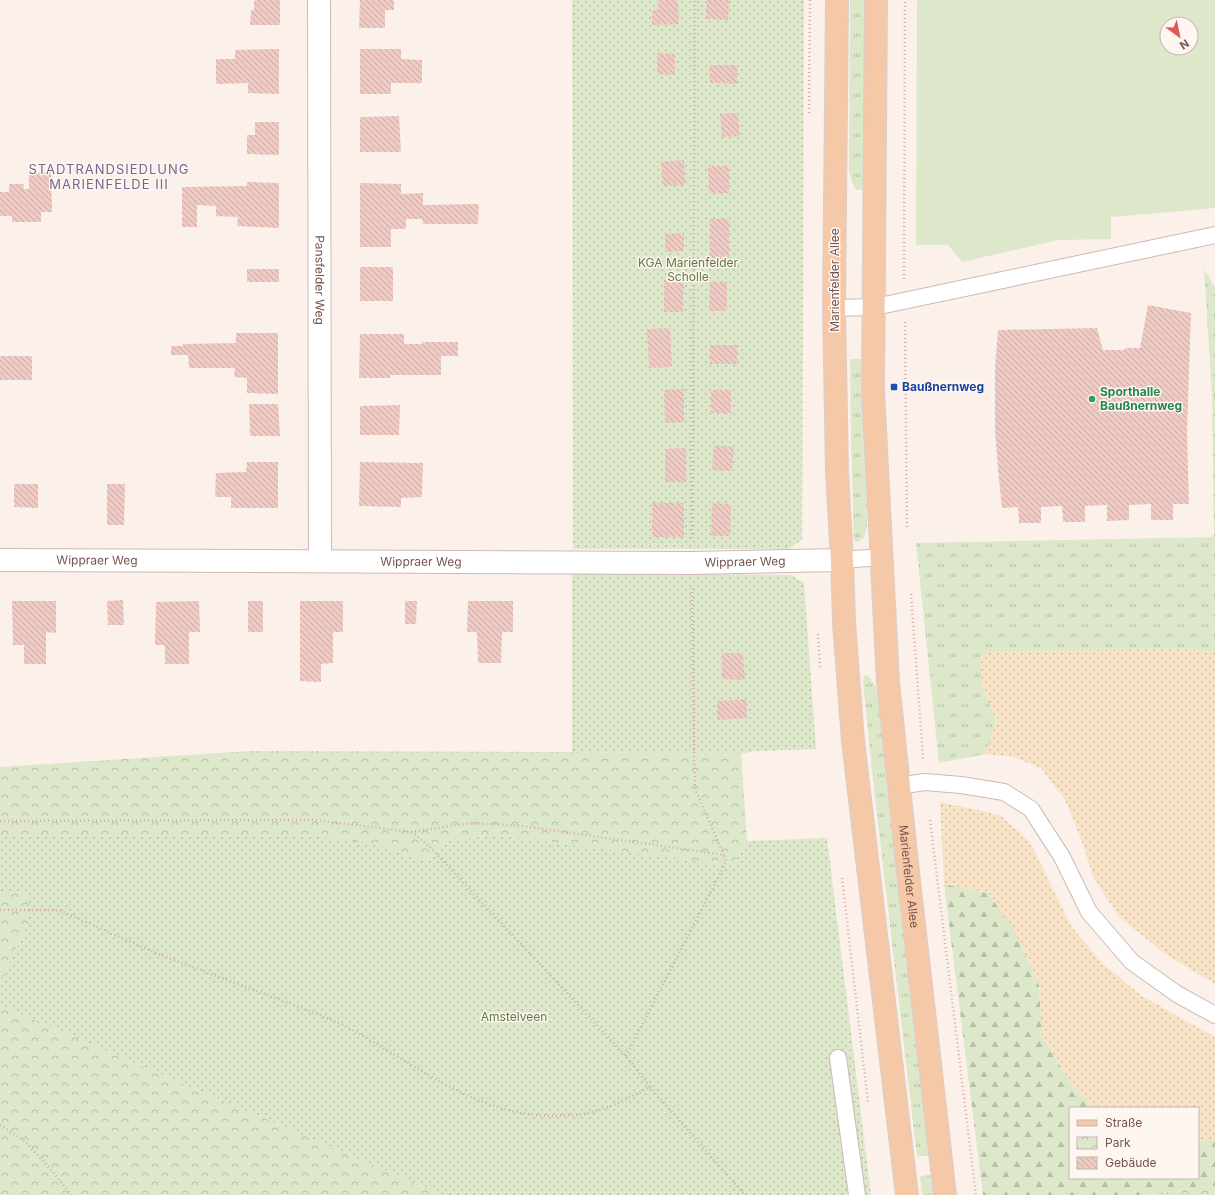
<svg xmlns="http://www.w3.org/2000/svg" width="1215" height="1195" viewBox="0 0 1215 1195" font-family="Inter,sans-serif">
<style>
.grass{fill:url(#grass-tufts)}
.forest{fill:url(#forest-firs)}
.sand{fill:url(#sand-dots)}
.park{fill:url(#park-crowns)}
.garden{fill:url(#garden-dots)}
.pitch{fill:#dce8c9;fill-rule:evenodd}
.building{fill:url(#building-back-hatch)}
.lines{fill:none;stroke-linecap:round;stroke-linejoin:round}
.service-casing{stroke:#cfb9b3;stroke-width:18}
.minor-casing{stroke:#cfb9b3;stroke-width:24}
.primary-casing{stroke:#d8cfce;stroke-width:24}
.path{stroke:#d4aea6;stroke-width:2.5;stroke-dasharray:1 3;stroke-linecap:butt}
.service{stroke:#fff;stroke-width:16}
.minor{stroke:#fff;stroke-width:22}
.primary{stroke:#f5c8a8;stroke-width:22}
.transit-dot{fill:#1a4fb4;stroke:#fef6f0;stroke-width:1.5}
.leisure-dot{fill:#2e9e5b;stroke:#fef6f0;stroke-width:1.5}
.labels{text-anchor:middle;stroke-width:3;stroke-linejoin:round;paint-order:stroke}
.park-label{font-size:12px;fill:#617947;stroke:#fef6f0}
.street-label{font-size:12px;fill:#75544f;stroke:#fef6f0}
.transit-label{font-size:12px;font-weight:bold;fill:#164399;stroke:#fef6f0;text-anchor:start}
.leisure-label{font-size:12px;font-weight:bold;fill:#27864d;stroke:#fef6f0;text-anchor:start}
.neighbourhood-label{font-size:13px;letter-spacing:1px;fill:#7a6690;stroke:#fef6f0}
</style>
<defs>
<pattern id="grass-tufts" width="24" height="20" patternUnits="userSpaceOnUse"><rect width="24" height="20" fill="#dce8c9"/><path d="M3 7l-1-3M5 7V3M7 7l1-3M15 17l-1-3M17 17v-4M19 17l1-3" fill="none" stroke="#b7bfa6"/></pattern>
<pattern id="forest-firs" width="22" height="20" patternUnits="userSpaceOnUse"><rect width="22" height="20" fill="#dce8c9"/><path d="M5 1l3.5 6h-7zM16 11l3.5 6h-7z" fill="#b7bfa6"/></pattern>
<pattern id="sand-dots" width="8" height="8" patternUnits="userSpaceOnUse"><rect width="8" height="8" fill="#f8e3c7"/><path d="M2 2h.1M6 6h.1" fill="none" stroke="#cdbba4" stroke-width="1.8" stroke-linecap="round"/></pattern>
<pattern id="park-crowns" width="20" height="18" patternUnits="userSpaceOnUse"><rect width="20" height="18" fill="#dce8c9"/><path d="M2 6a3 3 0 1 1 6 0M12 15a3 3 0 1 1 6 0" fill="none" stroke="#b7bfa6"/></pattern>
<pattern id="garden-dots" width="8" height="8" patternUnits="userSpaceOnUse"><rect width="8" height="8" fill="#dce8c9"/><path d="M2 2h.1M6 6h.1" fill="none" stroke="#b7bfa6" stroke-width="1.8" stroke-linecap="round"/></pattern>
<pattern id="building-back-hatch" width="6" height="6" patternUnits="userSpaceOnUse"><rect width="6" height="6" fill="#efcbc3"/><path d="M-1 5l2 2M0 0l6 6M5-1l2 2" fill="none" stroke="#c6a7a1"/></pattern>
</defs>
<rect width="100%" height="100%" fill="#fbf1ea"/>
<!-- grass -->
<g class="grass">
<path d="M850 0H865L864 187 863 190H856C852 183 850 177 849 169Z"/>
<polygon points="1204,269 1215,287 1215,652 1180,649 981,681 996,721 986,754 939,763 916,543 1214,537 1212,396"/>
<polygon points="850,359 864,359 867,528 864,538 857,542 854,541 851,442"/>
<polygon points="866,675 870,678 876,687 879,704 887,787 930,1155 917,1157 874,789 863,682 864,676"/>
<polygon points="933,1175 935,1195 922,1195 920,1176"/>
</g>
<!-- forest -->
<polygon class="forest" points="944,884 988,893 1013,927 1039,985 1042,1036 1071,1083 1095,1108 1070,1108 1070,1178 1198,1178 1198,1141 1215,1139 1215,1186 1142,1195 983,1195"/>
<!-- sand -->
<g class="sand">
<polygon points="1180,649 1215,652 1215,984 1164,953 1118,916 1093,876 1080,836 1065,800 1041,768 1013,757 986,754 996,721 981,681 980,656 990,652"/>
<polygon points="940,802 1000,815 1030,842 1071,926 1103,964 1142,996 1215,1037 1215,1139 1198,1141 1198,1108 1095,1108 1071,1083 1042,1036 1039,985 1013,928 988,893 944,884"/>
</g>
<!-- park -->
<g class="park">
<polygon points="250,751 572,752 741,754 747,841 733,866 495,835 448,841 427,862 375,844 0,836 0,767"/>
<polygon points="0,893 29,893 29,922 0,984"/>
<polygon points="0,1005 443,1195 0,1195"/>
<polygon points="1215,1186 1215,1195 1142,1195"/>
</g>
<!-- garden -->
<g class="garden">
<polygon points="572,0 804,0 802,540 788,549 573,549"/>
<polygon points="572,573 791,575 804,583 816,749 755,751 741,754 572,752"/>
<polygon points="303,835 375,844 427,862 448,841 495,835 733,866 747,841 827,838 871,1195 686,1195 686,1194 681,1195 443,1195 0,1005 0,984 29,922 29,893 0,893 0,836"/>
</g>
<!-- pitch -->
<path class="pitch" d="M917 0H1215V208L1111 217V239L1058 240 962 262 948 245H916ZM1167 24H1191V48H1167Z"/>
<!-- building -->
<g class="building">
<polygon points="254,0 280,0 280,25 250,25 251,10 254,10"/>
<polygon points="360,0 394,0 394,10 385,10 385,28 359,28"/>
<polygon points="658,0 678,0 679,24 652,25 652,11 658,9"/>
<polygon points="707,0 729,0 728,20 706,19"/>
<polygon points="279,49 279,94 248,93 248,83 216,84 216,59 235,59 235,50"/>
<polygon points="360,49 401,49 401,59 422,60 422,83 391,83 391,94 360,94"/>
<polygon points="657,53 675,54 675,75 657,74"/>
<polygon points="710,65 737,65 737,84 710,83"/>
<polygon points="738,113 740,136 722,137 720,114"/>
<polygon points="399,116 401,152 360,152 360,117"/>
<polygon points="255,122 279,122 279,155 247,154 247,135 255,135"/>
<polygon points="684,160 685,185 663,186 661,162"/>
<polygon points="708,166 729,166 729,193 709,193"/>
<polygon points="51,172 52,212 41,212 41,222 12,222 12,216 0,216 0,192 9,192 9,184 23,184 24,189 29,189 29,173"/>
<polygon points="247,182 279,183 279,228 237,226 238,217 216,216 216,206 197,205 197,227 182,227 182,187 247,186"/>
<polygon points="360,183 401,184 401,194 423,193 423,205 479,204 478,224 423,224 422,219 406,219 406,229 391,229 391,247 360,247"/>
<rect x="710" y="219" width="19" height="42"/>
<polygon points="684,233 684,251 665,252 665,234"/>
<rect x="360" y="267" width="33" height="34"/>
<rect x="247" y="269" width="32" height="13"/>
<polygon points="664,280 684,280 683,312 664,312"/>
<polygon points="710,282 727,282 727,311 709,311"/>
<polygon points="1148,305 1191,313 1187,431 1189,504 1173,504 1173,520 1151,520 1151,504 1129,505 1129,520 1107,521 1107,505 1085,506 1085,522 1063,522 1062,506 1041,507 1041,523 1019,523 1018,507 1002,508 998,470 995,429 995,368 998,330 1097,328 1103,350 1124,350 1125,348 1140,348"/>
<polygon points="670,328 672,367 649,368 647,329"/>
<polygon points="236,333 278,333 278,394 247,393 247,378 234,377 235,368 189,368 188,355 171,355 171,346 183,346 183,344 236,343"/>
<polygon points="360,334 404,334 404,344 422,344 422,342 458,342 458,356 441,356 441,375 390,375 390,378 359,378"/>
<rect x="710" y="345" width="27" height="19"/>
<rect x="0" y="356" width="32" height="24"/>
<polygon points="684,389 684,422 665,423 664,390"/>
<rect x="711" y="390" width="20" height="23"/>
<polygon points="249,404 278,404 280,436 250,436"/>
<polygon points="400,405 399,435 360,435 360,406"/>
<polygon points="714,446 734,447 732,471 712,470"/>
<polygon points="686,448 686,482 665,482 665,449"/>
<polygon points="247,462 278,462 278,508 231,508 231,497 215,497 216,473 246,472"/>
<polygon points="360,462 423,463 422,497 401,498 401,507 359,506"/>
<polygon points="14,484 38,484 38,508 14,507"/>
<polygon points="107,484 125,484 124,525 107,525"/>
<rect x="652" y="503" width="32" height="34"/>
<polygon points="712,503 731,504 730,536 711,536"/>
<polygon points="123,600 124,625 108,625 107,601"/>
<polygon points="12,601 56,601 56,633 46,632 46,664 24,664 24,645 13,645"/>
<polygon points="199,601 200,632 189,632 189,664 165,664 165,645 155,645 156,602"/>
<rect x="248" y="601" width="15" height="31"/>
<polygon points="300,601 343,601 343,632 333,632 333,663 321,664 321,682 300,681"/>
<polygon points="405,601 417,601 416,624 405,624"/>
<polygon points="468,601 513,601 513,632 502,632 501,663 478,663 477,632 467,632"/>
<polygon points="722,653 743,653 745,680 722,679"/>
<polygon points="747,699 747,718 717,720 717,701"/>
</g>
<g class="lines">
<!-- service casing -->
<g class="service-casing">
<g id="service">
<polyline points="834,308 875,307 1215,235"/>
<polyline points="842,560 881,557"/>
<polyline points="898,786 925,782 961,785 1004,792 1031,809 1062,857 1089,912 1132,962 1177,994 1215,1015"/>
<polyline points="838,1058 857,1195"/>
</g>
</g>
<!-- minor casing -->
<g class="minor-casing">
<g id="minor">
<path id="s1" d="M319 0 320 561"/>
<path id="s2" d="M0 560 692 563 842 560"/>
</g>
</g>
<!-- primary casing -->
<g class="primary-casing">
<g id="primary">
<polyline points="837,0 834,308 837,472 842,560 844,623 853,741 907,1195"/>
<path id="s3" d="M876 0 873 390 888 682 908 872 945 1195"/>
</g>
</g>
<!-- path -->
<g class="path">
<polyline points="809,113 810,0"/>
<polyline points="904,279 905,0"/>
<polyline points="905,322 907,529"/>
<polyline points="692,538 695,0"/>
<polyline points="911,594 923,759"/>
<polyline points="818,634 820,669"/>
<polyline points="930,820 976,1195"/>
<polyline points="0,821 314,820 411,832 428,845 626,1056 650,1087"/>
<polyline points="411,832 472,823 523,826 724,855 695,789 694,752 692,587"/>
<polyline points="842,878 868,1102"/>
<path d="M0 910H48L61 911 158 954 315 1013C324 1017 332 1020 341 1024 414 1061 480 1123 568 1115 575 1115 582 1115 589 1113 611 1108 630 1097 650 1087L745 1195"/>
<polyline points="626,1056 726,862 724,855"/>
<polyline points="0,1125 25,1141 57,1177 71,1195"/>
</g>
<!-- service -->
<use href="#service" class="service"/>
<!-- minor -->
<use href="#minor" class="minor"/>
<!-- primary -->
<use href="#primary" class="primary"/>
</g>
<!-- markers -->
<rect class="transit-dot" x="890" y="383" width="8" height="8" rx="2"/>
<circle class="leisure-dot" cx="1092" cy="399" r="4"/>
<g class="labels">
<!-- park labels -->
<g class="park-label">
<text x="688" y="267">KGA Marienfelder<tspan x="688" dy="14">Scholle</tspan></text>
<text x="514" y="1021">Amstelveen</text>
</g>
<!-- street labels -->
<g class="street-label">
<text dy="4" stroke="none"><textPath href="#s1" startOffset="280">Pansfelder Weg</textPath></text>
<text transform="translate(835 280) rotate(-90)" y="4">Marienfelder Allee</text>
<text dy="4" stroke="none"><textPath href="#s2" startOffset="97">Wippraer Weg</textPath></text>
<text dy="4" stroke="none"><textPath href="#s2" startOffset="421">Wippraer Weg</textPath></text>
<text dy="4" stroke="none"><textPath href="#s2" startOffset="745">Wippraer Weg</textPath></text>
<text dy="4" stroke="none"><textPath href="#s3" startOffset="878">Marienfelder Allee</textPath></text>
</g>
<!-- transit labels -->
<g class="transit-label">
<text x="902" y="391">Baußnernweg</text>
</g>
<!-- leisure labels -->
<g class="leisure-label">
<text x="1100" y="396">Sporthalle<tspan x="1100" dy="14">Baußnernweg</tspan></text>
</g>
<!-- neighbourhood labels -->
<g class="neighbourhood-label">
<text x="109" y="174">STADTRANDSIEDLUNG<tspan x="109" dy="15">MARIENFELDE III</tspan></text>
</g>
</g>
<!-- legend -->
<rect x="1069" y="1107" width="130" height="72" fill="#fef6f0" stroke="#c7b5b0"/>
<rect x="1077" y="1120" width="20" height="6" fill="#f5c8a8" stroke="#c7b5b0"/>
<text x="1105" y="1127" font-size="12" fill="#75544f">Straße</text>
<rect x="1077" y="1137" width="20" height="12" fill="url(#park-crowns)" stroke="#c7b5b0"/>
<text x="1105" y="1147" font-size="12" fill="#75544f">Park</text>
<rect x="1077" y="1157" width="20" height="12" fill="url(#building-back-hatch)" stroke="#c7b5b0"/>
<text x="1105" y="1167" font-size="12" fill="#75544f">Gebäude</text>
<!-- north arrow -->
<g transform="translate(1179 36) rotate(147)"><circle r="19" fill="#fef6f0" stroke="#c7b5b0"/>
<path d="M0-3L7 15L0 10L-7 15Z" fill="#dc5a59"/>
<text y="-6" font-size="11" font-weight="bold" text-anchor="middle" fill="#75544f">N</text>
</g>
</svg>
